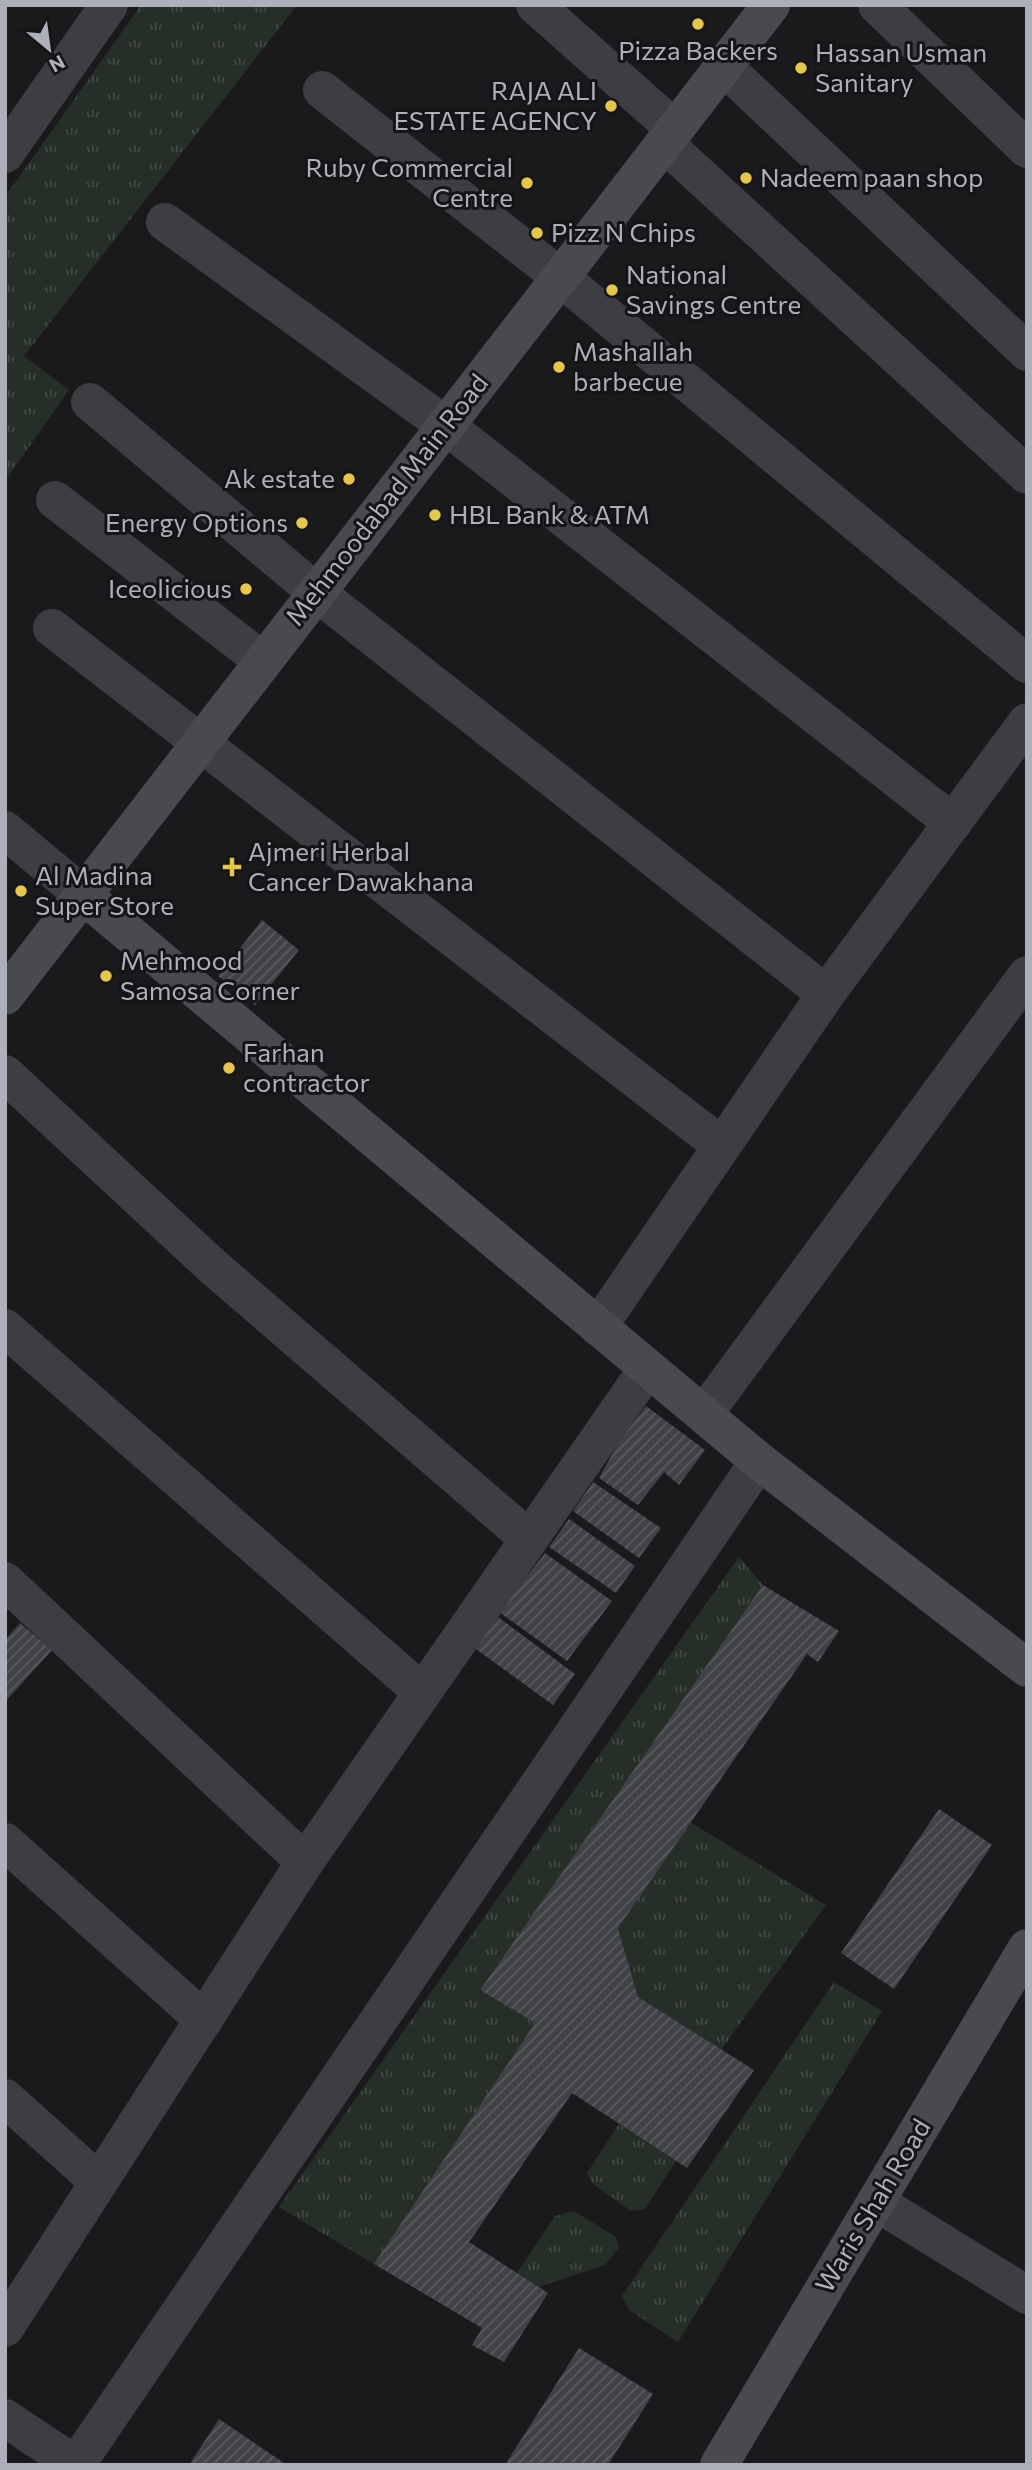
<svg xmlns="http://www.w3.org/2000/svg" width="1032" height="2470" viewBox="0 0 1032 2470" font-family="Commissioner,sans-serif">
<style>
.grass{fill:url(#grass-tufts)}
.building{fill:url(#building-hatch)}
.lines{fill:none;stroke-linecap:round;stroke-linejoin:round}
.street{stroke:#3d3d42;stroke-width:38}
.secondary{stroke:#494a50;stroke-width:38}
.poi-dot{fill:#e5c648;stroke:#151517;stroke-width:2.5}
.labels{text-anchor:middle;stroke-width:6;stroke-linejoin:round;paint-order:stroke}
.poi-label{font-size:26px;fill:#adafba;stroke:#151517;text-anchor:start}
.street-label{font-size:26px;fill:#adafba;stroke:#151517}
</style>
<defs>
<pattern id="grass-tufts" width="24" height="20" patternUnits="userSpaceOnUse" patternTransform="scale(1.75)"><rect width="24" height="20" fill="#262e28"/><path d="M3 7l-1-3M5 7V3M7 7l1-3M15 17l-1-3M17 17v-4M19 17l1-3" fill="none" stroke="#434a45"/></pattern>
<pattern id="building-hatch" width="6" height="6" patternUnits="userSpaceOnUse" patternTransform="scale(1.75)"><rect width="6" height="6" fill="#414245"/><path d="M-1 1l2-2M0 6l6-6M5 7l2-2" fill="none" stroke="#5a5b5e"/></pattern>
</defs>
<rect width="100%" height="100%" fill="#1a1a1c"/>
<!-- grass -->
<g class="grass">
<polygon points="141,5 297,5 24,356 69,390 5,481 5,197"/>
<polygon points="739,1557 763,1585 480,1990 535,2023 374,2264 279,2207"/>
<polygon points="690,1822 826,1905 721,2050 638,1997 618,1928"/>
<polygon points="834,1982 882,2011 678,2342 629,2310 622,2296"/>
<polygon points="619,2124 676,2161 645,2209 631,2211 593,2184 587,2173"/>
<polygon points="574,2211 616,2237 619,2248 605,2265 538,2287 517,2273 555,2216"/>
</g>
<!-- building -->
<g class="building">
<polygon points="262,920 299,950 255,1005 218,976"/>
<polygon points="646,1406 705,1450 679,1485 664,1472 638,1505 599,1478 620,1440"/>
<polygon points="593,1482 661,1528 639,1558 573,1511"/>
<polygon points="569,1519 635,1566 616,1593 549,1547"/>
<polygon points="545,1553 612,1601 567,1661 499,1612"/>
<polygon points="763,1585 839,1631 818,1662 807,1654 618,1928 638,1997 754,2070 687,2168 572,2093 469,2242 548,2293 504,2362 472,2345 482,2328 374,2264 535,2023 480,1990"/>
<polygon points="498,1617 575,1674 553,1705 473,1647"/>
<polygon points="20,1623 52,1650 5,1702 5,1640"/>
<polygon points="939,1809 992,1845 894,1989 841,1953"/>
<polygon points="579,2348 653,2394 608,2465 505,2465"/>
<polygon points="219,2419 287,2465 189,2465"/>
</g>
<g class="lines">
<!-- street -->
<g class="street">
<polyline points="535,5 675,129"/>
<polyline points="877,5 1027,149"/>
<polyline points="723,66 1027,352"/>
<polyline points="322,90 560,277 1027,664"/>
<polyline points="664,143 1027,475"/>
<polyline points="5,154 109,5"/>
<polyline points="165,222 445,425 953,823"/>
<polyline points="90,402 316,592 826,994"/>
<polyline points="55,500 263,661"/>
<polyline points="52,628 722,1146"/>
<polyline points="5,830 83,895"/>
<polyline points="5,1074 211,1265 529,1539"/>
<polyline points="598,1327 826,994 1027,722"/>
<polyline points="5,1328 422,1692"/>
<polyline points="704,1414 1027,975"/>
<polyline points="5,1581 305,1862"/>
<polyline points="5,1842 204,2020"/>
<polyline points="5,2098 99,2182"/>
<polyline points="876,2202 1027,2295"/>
<polyline points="5,2328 305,1862 648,1368"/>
<polyline points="5,2418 76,2465"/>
<polyline points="76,2465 759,1461"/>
</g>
<!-- secondary -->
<g class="secondary">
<polyline points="83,895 759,1461 1027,1668"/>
<polyline points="5,996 771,5"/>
<polyline points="719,2465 1027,1948"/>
</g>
</g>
<!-- markers -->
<g class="poi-dot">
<circle cx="698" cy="24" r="7"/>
<circle cx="801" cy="68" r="7"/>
<circle cx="611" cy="106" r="7"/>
<circle cx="746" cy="178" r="7"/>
<circle cx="527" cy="183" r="7"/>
<circle cx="537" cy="233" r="7"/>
<circle cx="612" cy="290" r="7"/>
<circle cx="559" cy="367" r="7"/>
<circle cx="349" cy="479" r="7"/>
<circle cx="435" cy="515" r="7"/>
<circle cx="302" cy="523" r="7"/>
<circle cx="246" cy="589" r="7"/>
<path d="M228.5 856.5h7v7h7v7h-7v7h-7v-7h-7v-7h7z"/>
<circle cx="21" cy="891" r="7"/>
<circle cx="106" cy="976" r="7"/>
<circle cx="229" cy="1068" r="7"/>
</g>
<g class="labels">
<!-- poi labels -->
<g class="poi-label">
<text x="698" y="60" text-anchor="middle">Pizza Backers</text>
<text x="815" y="62">Hassan Usman<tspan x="815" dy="30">Sanitary</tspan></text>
<text x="597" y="100" text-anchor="end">RAJA ALI<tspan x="597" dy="30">ESTATE AGENCY</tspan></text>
<text x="513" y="177" text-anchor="end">Ruby Commercial<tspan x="513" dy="30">Centre</tspan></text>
<text x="760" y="187">Nadeem paan shop</text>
<text x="551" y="242">Pizz N Chips</text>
<text x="626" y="284">National<tspan x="626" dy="30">Savings Centre</tspan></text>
<text x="573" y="361">Mashallah<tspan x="573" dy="30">barbecue</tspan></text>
<text x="335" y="488" text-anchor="end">Ak estate</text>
<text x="449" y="524">HBL Bank &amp; ATM</text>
<text x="288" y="532" text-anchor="end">Energy Options</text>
<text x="232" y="598" text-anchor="end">Iceolicious</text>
<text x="248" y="861">Ajmeri Herbal<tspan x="248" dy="30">Cancer Dawakhana</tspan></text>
<text x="35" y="885">Al Madina<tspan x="35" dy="30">Super Store</tspan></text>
<text x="120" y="970">Mehmood<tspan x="120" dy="30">Samosa Corner</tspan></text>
<text x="243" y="1062">Farhan<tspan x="243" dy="30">contractor</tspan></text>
</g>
<!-- street labels -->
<g class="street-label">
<text transform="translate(387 500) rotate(-52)" y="9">Mehmoodabad Main Road</text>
<text transform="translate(873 2206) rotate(-59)" y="9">Waris Shah Road</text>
</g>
</g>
<!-- border -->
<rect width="1032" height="2470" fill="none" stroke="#adafba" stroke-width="14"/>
<!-- north arrow -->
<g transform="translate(49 49) rotate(151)" stroke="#151517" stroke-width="5" paint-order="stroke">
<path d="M0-5L12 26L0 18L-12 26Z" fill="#adafba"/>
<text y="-10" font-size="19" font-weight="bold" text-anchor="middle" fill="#adafba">N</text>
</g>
</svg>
